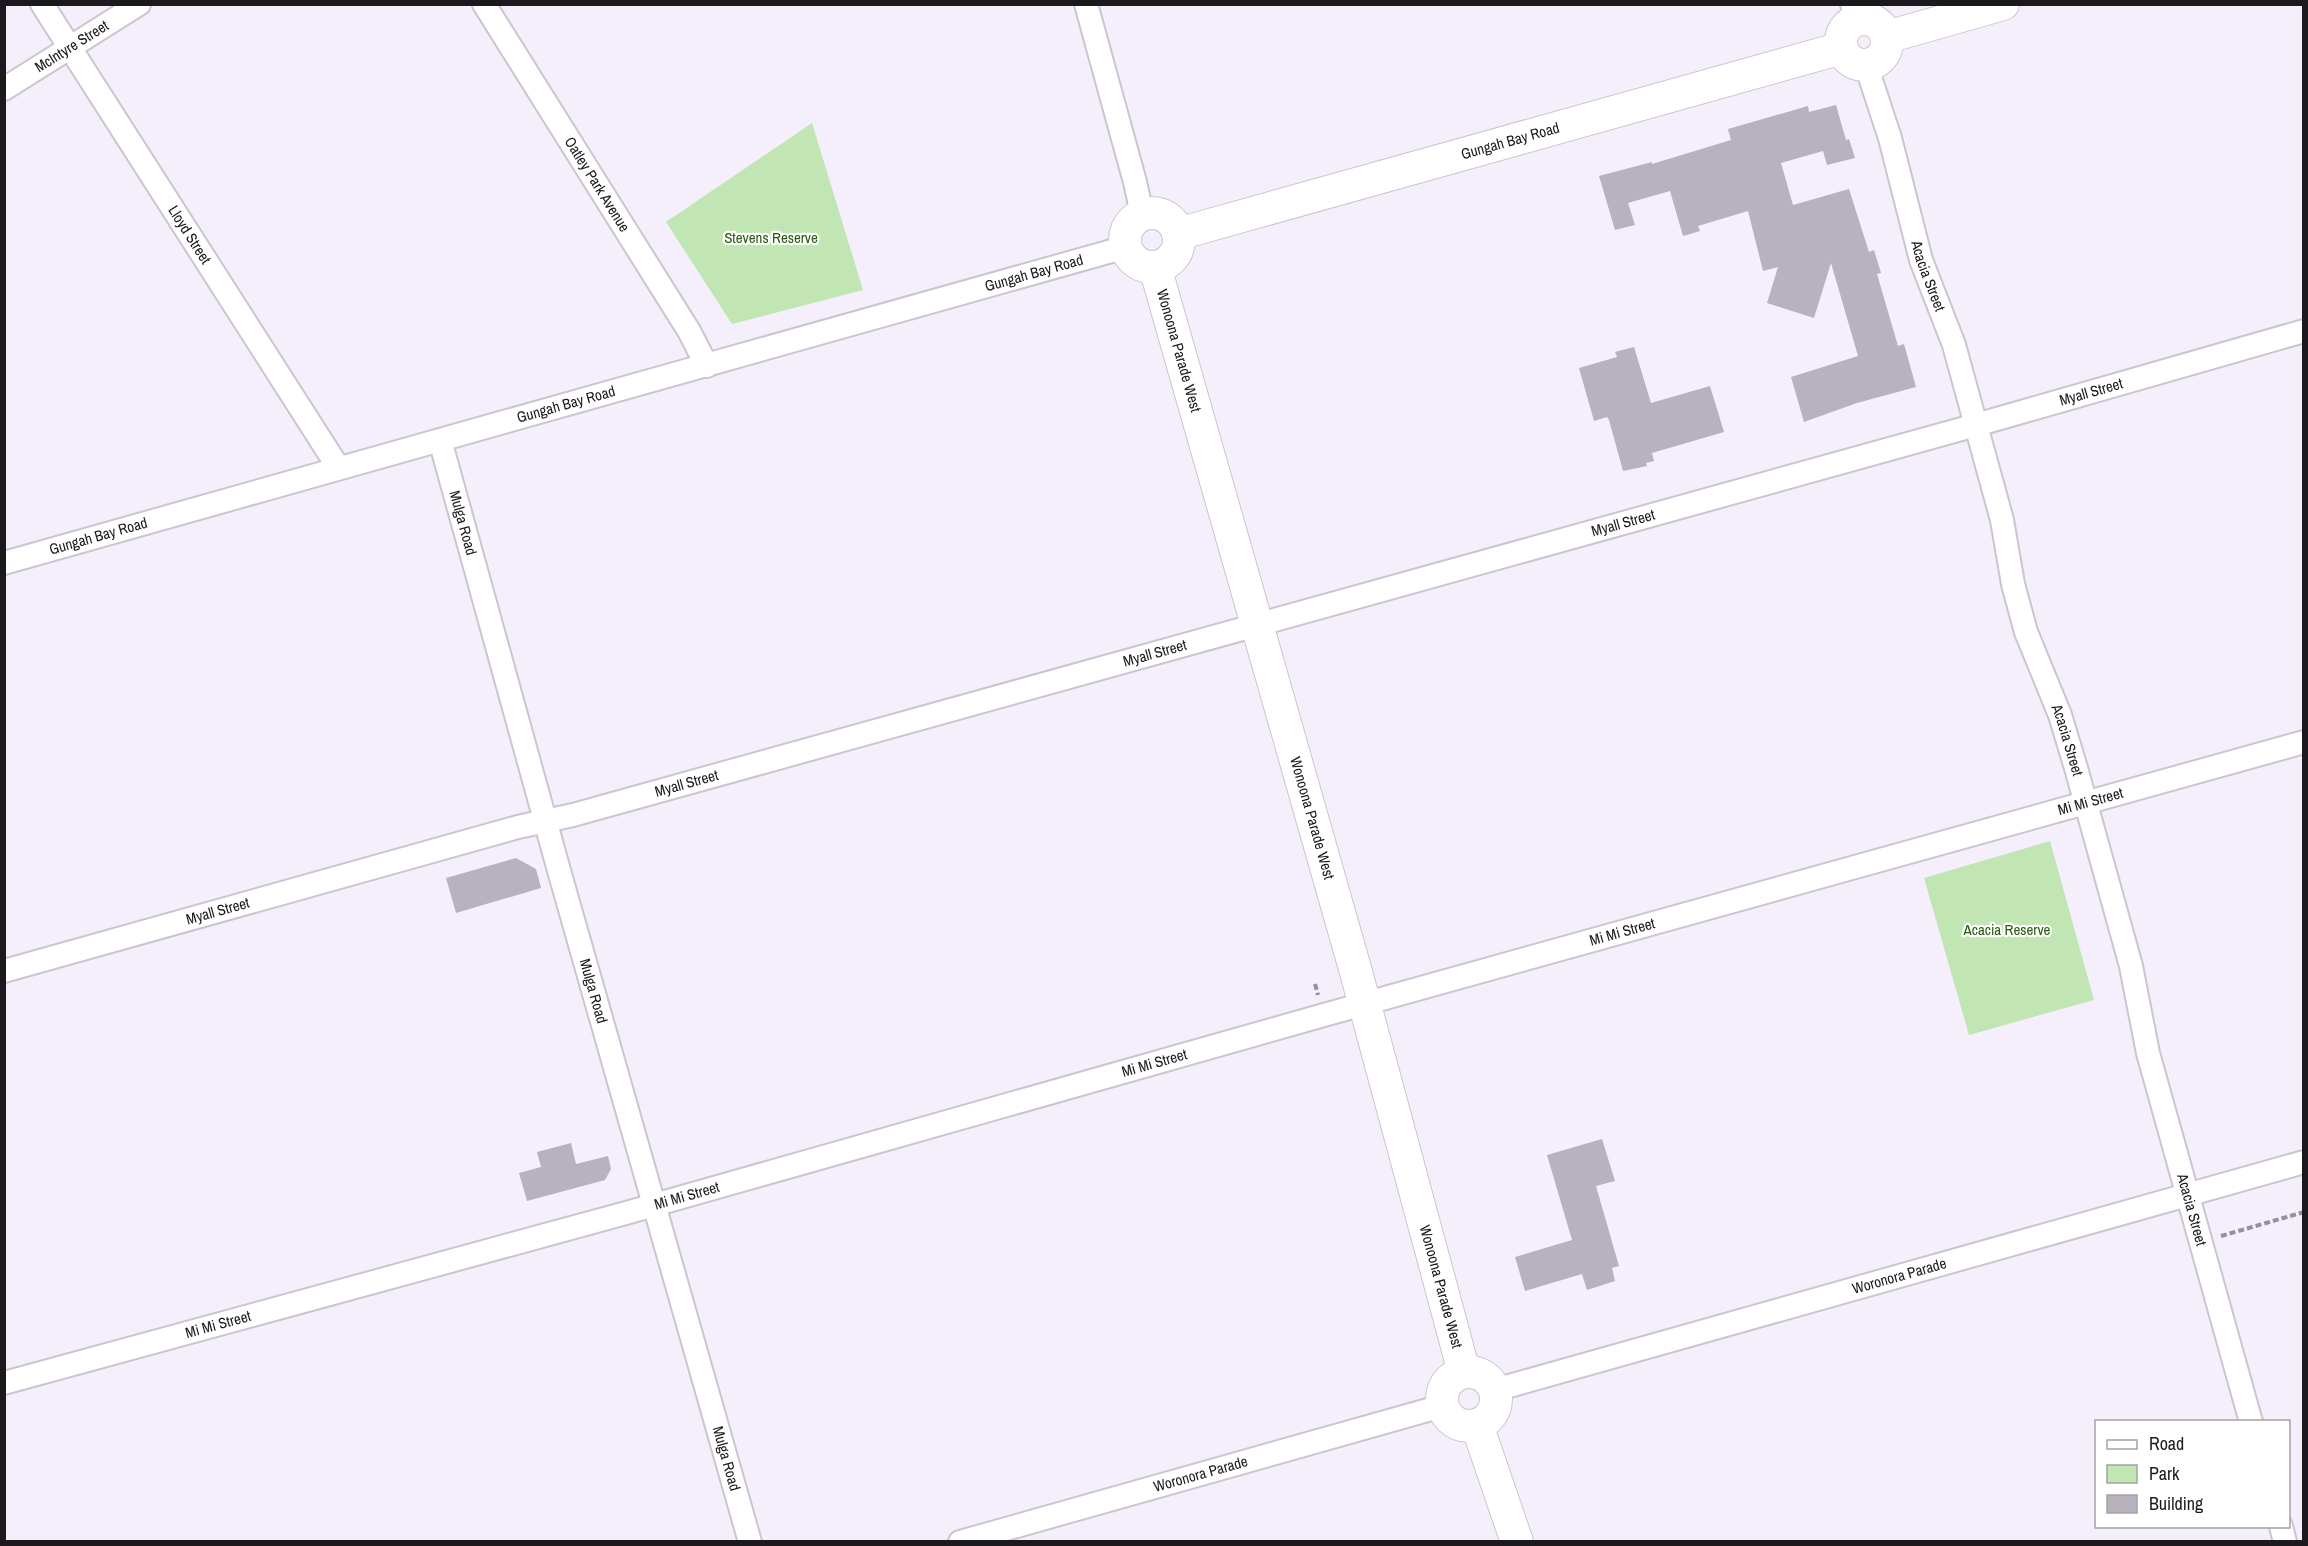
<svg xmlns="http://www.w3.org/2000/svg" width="2308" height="1546" viewBox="0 0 2308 1546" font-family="'Archivo Narrow',sans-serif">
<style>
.green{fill:#c2e5b4}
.building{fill:#b8b2be}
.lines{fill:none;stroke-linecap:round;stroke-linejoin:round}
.street-casing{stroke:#cac5d1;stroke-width:26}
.secondary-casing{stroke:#cac5d1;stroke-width:34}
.path{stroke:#95919a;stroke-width:4;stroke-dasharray:6 3;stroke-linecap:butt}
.street{stroke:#fff;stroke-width:22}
.secondary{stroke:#fff;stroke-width:32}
.labels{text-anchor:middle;stroke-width:4.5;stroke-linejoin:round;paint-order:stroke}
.street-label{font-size:15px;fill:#1b191e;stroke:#fff}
.park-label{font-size:15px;fill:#2a5910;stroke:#fff}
</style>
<rect width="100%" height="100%" fill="#f4effb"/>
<!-- green -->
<g class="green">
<polygon points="812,123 863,290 732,324 666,222"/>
<polygon points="2050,841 2094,1000 1969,1035 1924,878"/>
</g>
<!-- building -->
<g class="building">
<polygon points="1836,105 1846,140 1849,139 1855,158 1827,165 1823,151 1781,163 1793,205 1849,189 1869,252 1874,250 1881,273 1877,274 1898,346 1904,344 1916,387 1857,403 1804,422 1791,377 1858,356 1831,263 1814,318 1767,303 1778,267 1763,271 1748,211 1698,226 1700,231 1683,236 1670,191 1628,203 1635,225 1615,230 1599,176 1652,162 1652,164 1731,140 1728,129 1808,106 1809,112"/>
<polygon points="1634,347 1651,403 1710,386 1724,432 1652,453 1654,461 1646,463 1647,466 1623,471 1609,420 1607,417 1594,421 1579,368 1617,357 1615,352"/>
<polygon points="516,858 536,869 541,888 456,913 446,878"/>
<polygon points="1602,1139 1615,1181 1596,1186 1619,1266 1612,1268 1615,1281 1587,1290 1582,1274 1525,1291 1515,1257 1572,1240 1547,1155"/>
<polygon points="571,1143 576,1164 608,1156 611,1169 605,1180 527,1201 519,1173 541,1167 537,1152"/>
</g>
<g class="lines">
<!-- street casing -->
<g class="street-casing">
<g id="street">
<path id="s1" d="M42 4 338 467"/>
<path id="s2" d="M484 4 689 331 707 366"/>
<polyline points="1086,4 1135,182 1142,214"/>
<polyline points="1852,4 1856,20"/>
<path id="s3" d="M1866 65 1890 138 1921 260 1954 345 2002 520 2013 584 2026 632 2060 715 2076 768 2131 966 2148 1053 2251 1422"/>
<path id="s4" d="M4 89 139 4"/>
<path id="s5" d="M440 440 558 867 750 1542"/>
<path id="s6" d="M4 563C378 456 752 353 1126 247"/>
<path id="s7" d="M4 971 518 827 573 815 1976 425 2304 331"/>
<path id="s8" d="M4 1383 626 1213 1324 1015 2304 742"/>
<path id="s9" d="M1495 1390 2304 1162"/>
<polyline points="2281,1526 2285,1542"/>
<path id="s10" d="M960 1542 1442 1406"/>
</g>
</g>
<!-- secondary casing -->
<g class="secondary-casing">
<g id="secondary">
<circle cx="1864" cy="42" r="23"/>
<polyline points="1887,37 2003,4"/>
<circle cx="1152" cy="240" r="27"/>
<path id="s11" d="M1178 234 1842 48"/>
<path id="s12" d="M1155 267 1356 972 1464 1372"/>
<circle cx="1469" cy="1399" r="27"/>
<polyline points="1477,1425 1517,1542"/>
</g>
</g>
<!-- path -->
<g class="path">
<polyline points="1315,984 1318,995"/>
<polyline points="2221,1236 2304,1212"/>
</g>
<!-- street -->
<use href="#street" class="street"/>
<!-- secondary -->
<use href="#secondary" class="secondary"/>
</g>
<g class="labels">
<!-- street labels -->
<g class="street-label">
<text dy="5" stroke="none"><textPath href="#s4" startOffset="80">McIntyre Street</textPath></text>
<text dy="5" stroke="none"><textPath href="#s11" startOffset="345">Gungah Bay Road</textPath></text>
<text dy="5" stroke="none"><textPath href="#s2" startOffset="213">Oatley Park Avenue</textPath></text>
<text dy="5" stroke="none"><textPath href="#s1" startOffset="274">Lloyd Street</textPath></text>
<text dy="5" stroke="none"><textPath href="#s6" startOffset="1070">Gungah Bay Road</textPath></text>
<text dy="5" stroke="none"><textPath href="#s3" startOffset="220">Acacia Street</textPath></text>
<text dy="5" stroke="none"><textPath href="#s12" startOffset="87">Wonoona Parade West</textPath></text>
<text dy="5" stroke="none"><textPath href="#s7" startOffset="2166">Myall Street</textPath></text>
<text dy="5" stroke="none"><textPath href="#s6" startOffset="584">Gungah Bay Road</textPath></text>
<text dy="5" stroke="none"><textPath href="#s7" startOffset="1680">Myall Street</textPath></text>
<text dy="5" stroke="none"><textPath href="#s5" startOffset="86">Mulga Road</textPath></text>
<text dy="5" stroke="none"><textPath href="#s6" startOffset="98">Gungah Bay Road</textPath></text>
<text dy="5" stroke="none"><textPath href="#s7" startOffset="1194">Myall Street</textPath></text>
<text dy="5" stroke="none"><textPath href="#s3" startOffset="706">Acacia Street</textPath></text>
<text dy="5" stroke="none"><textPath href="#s7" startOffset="708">Myall Street</textPath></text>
<text dy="5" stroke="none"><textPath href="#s8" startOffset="2166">Mi Mi Street</textPath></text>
<text dy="5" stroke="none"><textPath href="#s12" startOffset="573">Wonoona Parade West</textPath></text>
<text dy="5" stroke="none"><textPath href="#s7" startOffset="222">Myall Street</textPath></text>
<text dy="5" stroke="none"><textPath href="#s8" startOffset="1680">Mi Mi Street</textPath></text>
<text dy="5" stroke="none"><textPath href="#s5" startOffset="572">Mulga Road</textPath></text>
<text dy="5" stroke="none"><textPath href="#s8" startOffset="1194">Mi Mi Street</textPath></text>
<text dy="5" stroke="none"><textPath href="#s8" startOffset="708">Mi Mi Street</textPath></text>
<text dy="5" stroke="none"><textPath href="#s3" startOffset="1192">Acacia Street</textPath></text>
<text dy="5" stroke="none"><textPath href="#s9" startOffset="420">Woronora Parade</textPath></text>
<text dy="5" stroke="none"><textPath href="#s12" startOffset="1059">Wonoona Parade West</textPath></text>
<text dy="5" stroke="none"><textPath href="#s8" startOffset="222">Mi Mi Street</textPath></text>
<text dy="5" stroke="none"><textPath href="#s5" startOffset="1058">Mulga Road</textPath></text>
<text dy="5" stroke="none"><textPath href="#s10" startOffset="250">Woronora Parade</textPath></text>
</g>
<!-- park labels -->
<g class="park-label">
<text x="771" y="243">Stevens Reserve</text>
<text x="2007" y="935">Acacia Reserve</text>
</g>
</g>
<!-- border -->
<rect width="2308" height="1546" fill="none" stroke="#1b191e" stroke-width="12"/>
<!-- legend -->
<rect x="2095" y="1420" width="195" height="108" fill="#ffffff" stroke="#a4a3a5" stroke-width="1.5"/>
<rect x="2107" y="1440" width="30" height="9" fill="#ffffff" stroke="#a4a3a5" stroke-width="1.5"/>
<text x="2149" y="1450" font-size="18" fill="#1b191e">Road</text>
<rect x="2107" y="1465" width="30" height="18" fill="#c2e5b4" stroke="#a4a3a5" stroke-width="1.5"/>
<text x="2149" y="1480" font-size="18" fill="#1b191e">Park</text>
<rect x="2107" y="1495" width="30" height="18" fill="#b8b2be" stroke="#a4a3a5" stroke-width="1.5"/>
<text x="2149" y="1510" font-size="18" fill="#1b191e">Building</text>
</svg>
